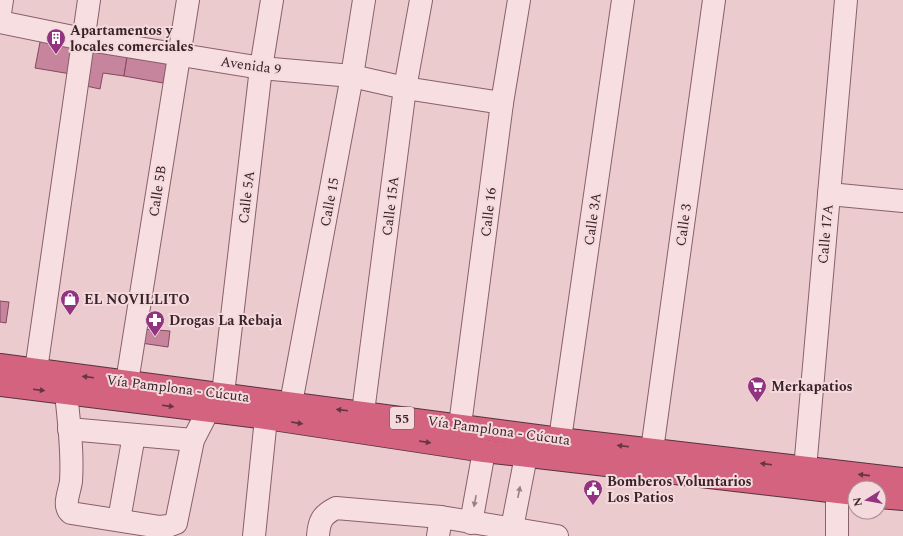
<svg xmlns="http://www.w3.org/2000/svg" width="903" height="536" viewBox="0 0 903 536" font-family="Spectral,serif">
<style>
.building{fill:#c7849d;stroke:#854860}
.lines{fill:none;stroke-linecap:round;stroke-linejoin:round}
.minor-casing{stroke:#88606b;stroke-width:24}
.highway-casing{stroke:#56333f;stroke-width:24}
.minor{stroke:#f7dee0;stroke-width:22}
.highway{stroke:#d3637e;stroke-width:22}
.oneway{fill:#673642}
.oneway2{fill:#988084}
.labels{text-anchor:middle;stroke-width:4;stroke-linejoin:round;paint-order:stroke}
.shield{fill:#f4dadc;stroke:#71595f;stroke-width:1}
.shield-label{font-size:13px;font-weight:bold;fill:#392229}
.poi-label{font-size:14px;font-weight:bold;fill:#392229;stroke:#f4dadc;text-anchor:start}
.street-label{font-size:14px;fill:#392229;stroke:#f4dadc}
</style>
<rect width="100%" height="100%" fill="#eccbce"/>
<!-- building -->
<g class="building">
<polygon points="41,37 77,42 71,74 35,68"/>
<polygon points="93,52 127,57 124,76 103,73 100,89 86,86"/>
<polygon points="127,57 167,64 163,83 124,76"/>
<polygon points="0,301 9,302 6,323 0,322"/>
<polygon points="142,329 170,331 168,347 141,343"/>
</g>
<g class="lines">
<!-- minor casing -->
<g class="minor-casing">
<g id="minor">
<polyline points="0,13 2,0"/>
<polyline points="0,22 83,39 261,68 352,76 405,88 502,103"/>
<polyline points="829,194 903,201"/>
<polyline points="36,370 89,0"/>
<polyline points="127,382 188,0"/>
<path d="M66 393C69 422 73 453 71 481 70 491 62 506 71 513L160 527 168 526 176 523 193 440 208 411"/>
<polyline points="223,394 261,68 272,0"/>
<polyline points="291,403 352,76 364,0"/>
<polyline points="363,412 405,88 421,0"/>
<polyline points="460,425 502,103 519,0"/>
<polyline points="69,429 193,440"/>
<polyline points="560,439 623,0"/>
<polyline points="652,450 714,0"/>
<polyline points="805,469 846,0"/>
<polyline points="837,492 837,536"/>
<polyline points="119,520 134,435"/>
<polyline points="471,523 484,451"/>
<polyline points="512,528 526,456"/>
<polyline points="254,536 266,418"/>
<path d="M318 536C319 521 322 515 336 508L441 517 557 536"/>
<polyline points="438,536 441,517"/>
</g>
</g>
<!-- highway casing -->
<g class="highway-casing">
<g id="highway">
<polyline points="0,365 560,439 903,479"/>
<polyline points="0,385 266,418 484,451 855,494"/>
<polyline points="879,497 903,499"/>
</g>
</g>
<!-- minor -->
<use href="#minor" class="minor"/>
<!-- highway -->
<use href="#highway" class="highway"/>
</g>
<!-- one-way arrows -->
<defs><path id="oneway-solid" d="M-6-.8H1V-3.2L6.5 0L1 3.2V.8H-6Z"/></defs>
<g class="oneway">
<use href="#oneway-solid" transform="translate(88 377) rotate(-173)"/>
<use href="#oneway-solid" transform="translate(39 390) rotate(7)"/>
<use href="#oneway-solid" transform="translate(168 406) rotate(7)"/>
<use href="#oneway-solid" transform="translate(342 410) rotate(-173)"/>
<use href="#oneway-solid" transform="translate(297 423) rotate(9)"/>
<use href="#oneway-solid" transform="translate(425 442) rotate(9)"/>
<use href="#oneway-solid" transform="translate(623 446) rotate(-173)"/>
<use href="#oneway-solid" transform="translate(766 464) rotate(-173)"/>
<use href="#oneway-solid" transform="translate(864 475) rotate(-174)"/>
</g>
<g class="oneway2">
<use href="#oneway-solid" transform="translate(519 492) rotate(-79)"/>
<use href="#oneway-solid" transform="translate(475 501) rotate(101)"/>
</g>
<!-- icons -->
<defs>
<g id="building-pin" transform="scale(1)"><path d="M0 17L-7.5 6A9.5 9.5 0 1 1 7.5 6Z" fill="#923480" stroke="#f4dadc"/><path d="M-4-6H4V6H1V3H-1V6H-4ZM-2.5-4.3h1.7v1.8h-1.7ZM.8-4.3h1.7v1.8H.8ZM-2.5-1h1.7V.8h-1.7ZM.8-1h1.7V.8H.8Z" fill="#fff"/></g>
<g id="shop-pin" transform="scale(1)"><path d="M0 17L-7.5 6A9.5 9.5 0 1 1 7.5 6Z" fill="#923480" stroke="#f4dadc"/><path d="M-5-2.5h2.3a2.7 3.5 0 0 1 5.4 0H5L5.5 6h-11ZM-1.5-2.5h3a1.5 2.3 0 0 0-3 0Z" fill="#fff"/></g>
<g id="pharmacy-pin" transform="scale(1)"><path d="M0 17L-7.5 6A9.5 9.5 0 1 1 7.5 6Z" fill="#923480" stroke="#f4dadc"/><path d="M-2-6h4v4h4v4h-4v4h-4v-4h-4v-4h4Z" fill="#fff"/></g>
<g id="supermarket-pin" transform="scale(1)"><path d="M0 17L-7.5 6A9.5 9.5 0 1 1 7.5 6Z" fill="#923480" stroke="#f4dadc"/><path d="M-6-5.5h2.5l.6 2H6L4.5 2H-2.5L-4.4-4H-6ZM-1.5 3.2a1.3 1.3 0 1 0 .1 0ZM3 3.2a1.3 1.3 0 1 0 .1 0Z" fill="#fff"/></g>
<g id="civic-pin" transform="scale(1)"><path d="M0 17L-7.5 6A9.5 9.5 0 1 1 7.5 6Z" fill="#923480" stroke="#f4dadc"/><path d="M-.6-6.5H3V-4.5H.6V-3L4-1V1h2V6H-6V1h2V-1L-.6-3ZM-1.2 2.5V6h2.4V2.5Z" fill="#fff"/></g>
</defs>
<g fill-rule="evenodd">
<use href="#building-pin" x="56" y="38"/>
<use href="#shop-pin" x="70" y="299"/>
<use href="#pharmacy-pin" x="155" y="320"/>
<use href="#supermarket-pin" x="757" y="386"/>
<use href="#civic-pin" x="593" y="489"/>
</g>
<g class="labels">
<!-- shield labels -->
<rect class="shield" x="390" y="407" width="24" height="22" rx="3"/>
<g class="shield-label">
<text x="402" y="423">55</text>
</g>
<!-- poi labels -->
<g class="poi-label">
<text x="70" y="35">Apartamentos y<tspan x="70" dy="16">locales comerciales</tspan></text>
<text x="84" y="304">EL NOVILLITO</text>
<text x="169" y="325">Drogas La Rebaja</text>
<text x="771" y="391">Merkapatios</text>
<text x="607" y="486">Bomberos Voluntarios<tspan x="607" dy="16">Los Patios</tspan></text>
</g>
<!-- street labels -->
<g class="street-label">
<text transform="translate(251 65) rotate(8)" y="5">Avenida 9</text>
<text transform="translate(157 191) rotate(-81)" y="5">Calle 5B</text>
<text transform="translate(246 197) rotate(-83)" y="5">Calle 5A</text>
<text transform="translate(329 202) rotate(-79)" y="5">Calle 15</text>
<text transform="translate(390 206) rotate(-83)" y="5">Calle 15A</text>
<text transform="translate(488 212) rotate(-83)" y="5">Calle 16</text>
<text transform="translate(592 219) rotate(-82)" y="5">Calle 3A</text>
<text transform="translate(683 225) rotate(-82)" y="5">Calle 3</text>
<text transform="translate(825 234) rotate(-85)" y="5">Calle 17A</text>
<text transform="translate(178 388) rotate(7)" y="5">Vía Pamplona - Cúcuta</text>
<text transform="translate(499 430) rotate(8)" y="5">Vía Pamplona - Cúcuta</text>
</g>
</g>
<!-- north arrow -->
<g transform="translate(867 500) rotate(259)"><circle r="19" fill="#f4dadc" stroke="#a99094"/>
<path d="M0-3L7 15L0 10L-7 15Z" fill="#923480"/>
<text y="-6" font-size="11" font-weight="bold" text-anchor="middle" fill="#392229">N</text>
</g>
</svg>
